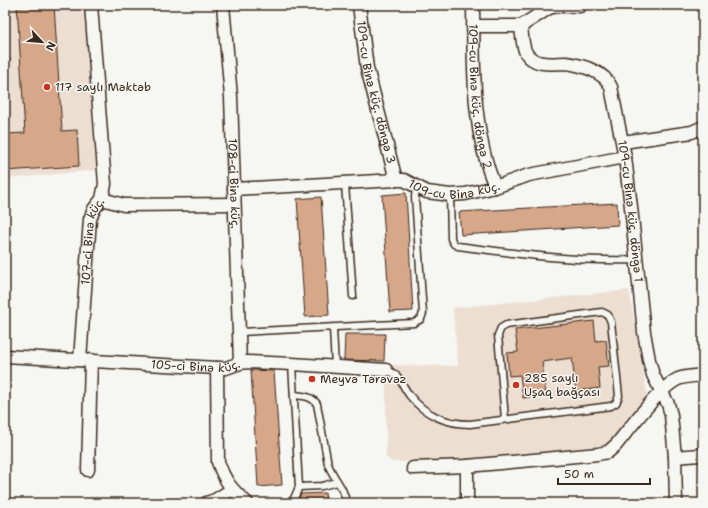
<svg xmlns="http://www.w3.org/2000/svg" width="708" height="508" viewBox="0 0 708 508" font-family="'Shantell Sans',sans-serif">
<style>
.built{fill:#edded2}
.building{fill:#d7a789;stroke:#3b2a1e}
.lines{fill:none;stroke-linecap:round;stroke-linejoin:round}
.lane-casing{stroke:#3b2a1e;stroke-width:9}
.street-casing{stroke:#3b2a1e;stroke-width:15}
.lane{stroke:#f6f6f2;stroke-width:6}
.street{stroke:#f6f6f2;stroke-width:12}
.poi-dot{fill:#c8321e;stroke:#f6f6f2;stroke-width:1.5}
.labels{text-anchor:middle;stroke-width:3;stroke-linejoin:round;paint-order:stroke}
.poi-label{font-size:12px;fill:#3b2a1e;stroke:#f6f6f2;text-anchor:start}
.street-label{font-size:12px;fill:#3b2a1e;stroke:#f6f6f2}
</style>
<rect width="100%" height="100%" fill="#f6f6f2"/>
<filter id="ink" filterUnits="userSpaceOnUse"><feTurbulence type="fractalNoise" baseFrequency=".025" numOctaves="2"/><feDisplacementMap in="SourceGraphic" scale="8" xChannelSelector="R" yChannelSelector="G"/><feConvolveMatrix kernelMatrix="1 2 1 2 8 2 1 2 1" color-interpolation-filters="sRGB"/></filter>
<g filter="url(#ink)">
<!-- built -->
<g class="built">
<polygon points="5,5 84,5 96,170 5,179"/>
<polygon points="629,290 648,400 606,445 467,461 392,462 386,457 386,370 388,365 458,366 453,308"/>
</g>
<!-- building -->
<g class="building">
<polygon points="17,5 54,5 62,131 77,130 79,166 5,171 5,134 25,133"/>
<polygon points="406,193 413,311 390,312 382,195"/>
<polygon points="321,197 329,315 305,317 297,199"/>
<polygon points="617,203 618,225 461,235 459,212"/>
<polygon points="594,321 596,341 606,340 609,366 598,367 600,388 576,391 572,358 542,362 546,395 523,398 520,375 509,376 507,353 518,352 515,330"/>
<polygon points="345,334 385,334 384,361 344,360"/>
<polygon points="251,370 274,371 282,485 258,487"/>
<polygon points="325,493 326,503 297,503 301,494"/>
</g>
<g class="lines">
<!-- lane casing -->
<g class="lane-casing">
<g id="lane">
<polyline points="5,60 6,60"/>
<polyline points="345,184 353,296"/>
<path d="M450 195 451 239 454 244 458 246C517 254 577 262 636 260"/>
<polyline points="333,328 335,367"/>
<polyline points="240,332 414,323 421,319 423,313 415,197 416,187"/>
<polyline points="292,364 299,487 292,503"/>
<path d="M386 370C401 374 401 385 410 396 425 415 447 424 470 424L611 406 616 403 619 396 611 322 608 315 602 312 506 325 501 328 498 335 505 419"/>
<path d="M294 395C303 396 312 396 317 404L328 464C333 478 345 488 346 503"/>
<polyline points="299,487 322,486 337,482"/>
</g>
</g>
<!-- street casing -->
<g class="street-casing">
<g id="street">
<path id="s1" d="M223 5 231 97 240 363"/>
<path id="s2" d="M359 5 367 68 396 180"/>
<path id="s3" d="M473 5C474 66 471 129 495 187"/>
<path id="s4" d="M473 26H521C522 34 522 45 526 53 535 67 553 63 566 63 582 65 605 72 611 87L625 157 631 207 644 332 649 360 653 375 668 404 671 415 675 457 676 503"/>
<polyline points="521,26 549,8 557,6 580,6"/>
<polyline points="623,142 692,132 703,127"/>
<path id="s5" d="M234 189 396 180H404L427 192 450 195 465 194 495 187 529 175 625 157"/>
<polyline points="102,199 124,205 234,204"/>
<path id="s6" d="M5 356 217 368H226L240 363 248 362 292 364 386 370"/>
<path id="s7" d="M80 360 90 219 94 209 102 199 105 184 91 5"/>
<path d="M217 368 218 462C225 482 232 490 247 503"/>
<polyline points="675,457 700,455"/>
<polyline points="467,466 467,503"/>
<path d="M413 468 467 466 598 454 608 452 616 445C630 428 660 387 678 379 686 376 695 376 703 375"/>
<polyline points="88,470 91,360"/>
<polyline points="206,503 215,500 231,490"/>
</g>
</g>
<!-- lane -->
<use href="#lane" class="lane"/>
<!-- street -->
<use href="#street" class="street"/>
</g>
</g>
<!-- markers -->
<g class="poi-dot">
<circle cx="47" cy="87" r="4"/>
<circle cx="312" cy="379" r="4"/>
<circle cx="516" cy="385" r="4"/>
</g>
<g class="labels">
<!-- poi labels -->
<g class="poi-label">
<text x="55" y="91">117 saylı Məktəb</text>
<text x="524" y="382">285 saylı<tspan x="524" dy="14">Uşaq bağçası</tspan></text>
<text x="320" y="383">Meyvə Tərəvəz</text>
</g>
<!-- street labels -->
<g class="street-label">
<text dy="4" stroke="none"><textPath href="#s2" startOffset="89">109-cu Binə küç. döngə 3</textPath></text>
<text dy="4" stroke="none"><textPath href="#s3" startOffset="92">109-cu Binə küç. döngə 2</textPath></text>
<text dy="4" stroke="none"><textPath href="#s5" startOffset="223">109-cu Binə küç.</textPath></text>
<text dy="4" stroke="none"><textPath href="#s1" startOffset="179">108-ci Binə küç.</textPath></text>
<text dy="4" stroke="none"><textPath href="#s4" startOffset="298">109-cu Binə küç. döngə 1</textPath></text>
<text dy="4" stroke="none"><textPath href="#s7" startOffset="120">107-ci Binə küç.</textPath></text>
<text dy="4" stroke="none"><textPath href="#s6" startOffset="191">105-ci Binə küç.</textPath></text>
</g>
</g>
<!-- margin -->
<rect width="708" height="508" fill="none" stroke="#f6f6f2" stroke-width="20"/>
<rect x="10" y="10" width="688" height="488" fill="none" stroke="#3b2a1e" stroke-width="1.5" filter="url(#ink)"/>
<!-- north arrow -->
<g transform="translate(42 42) rotate(116)" stroke="#f6f6f2" stroke-width="3" paint-order="stroke">
<path d="M0-3L7 15L0 10L-7 15Z" fill="#3b2a1e"/>
<text y="-6" font-size="11" font-weight="bold" text-anchor="middle" fill="#3b2a1e">N</text>
</g>
<!-- scale -->
<path d="M558 478v6h92v-6" fill="none" stroke="#3b2a1e" stroke-width="2"/>
<text x="564" y="478" font-size="12" fill="#3b2a1e" stroke="#f6f6f2" stroke-width="3" paint-order="stroke">50 m</text>
</svg>
